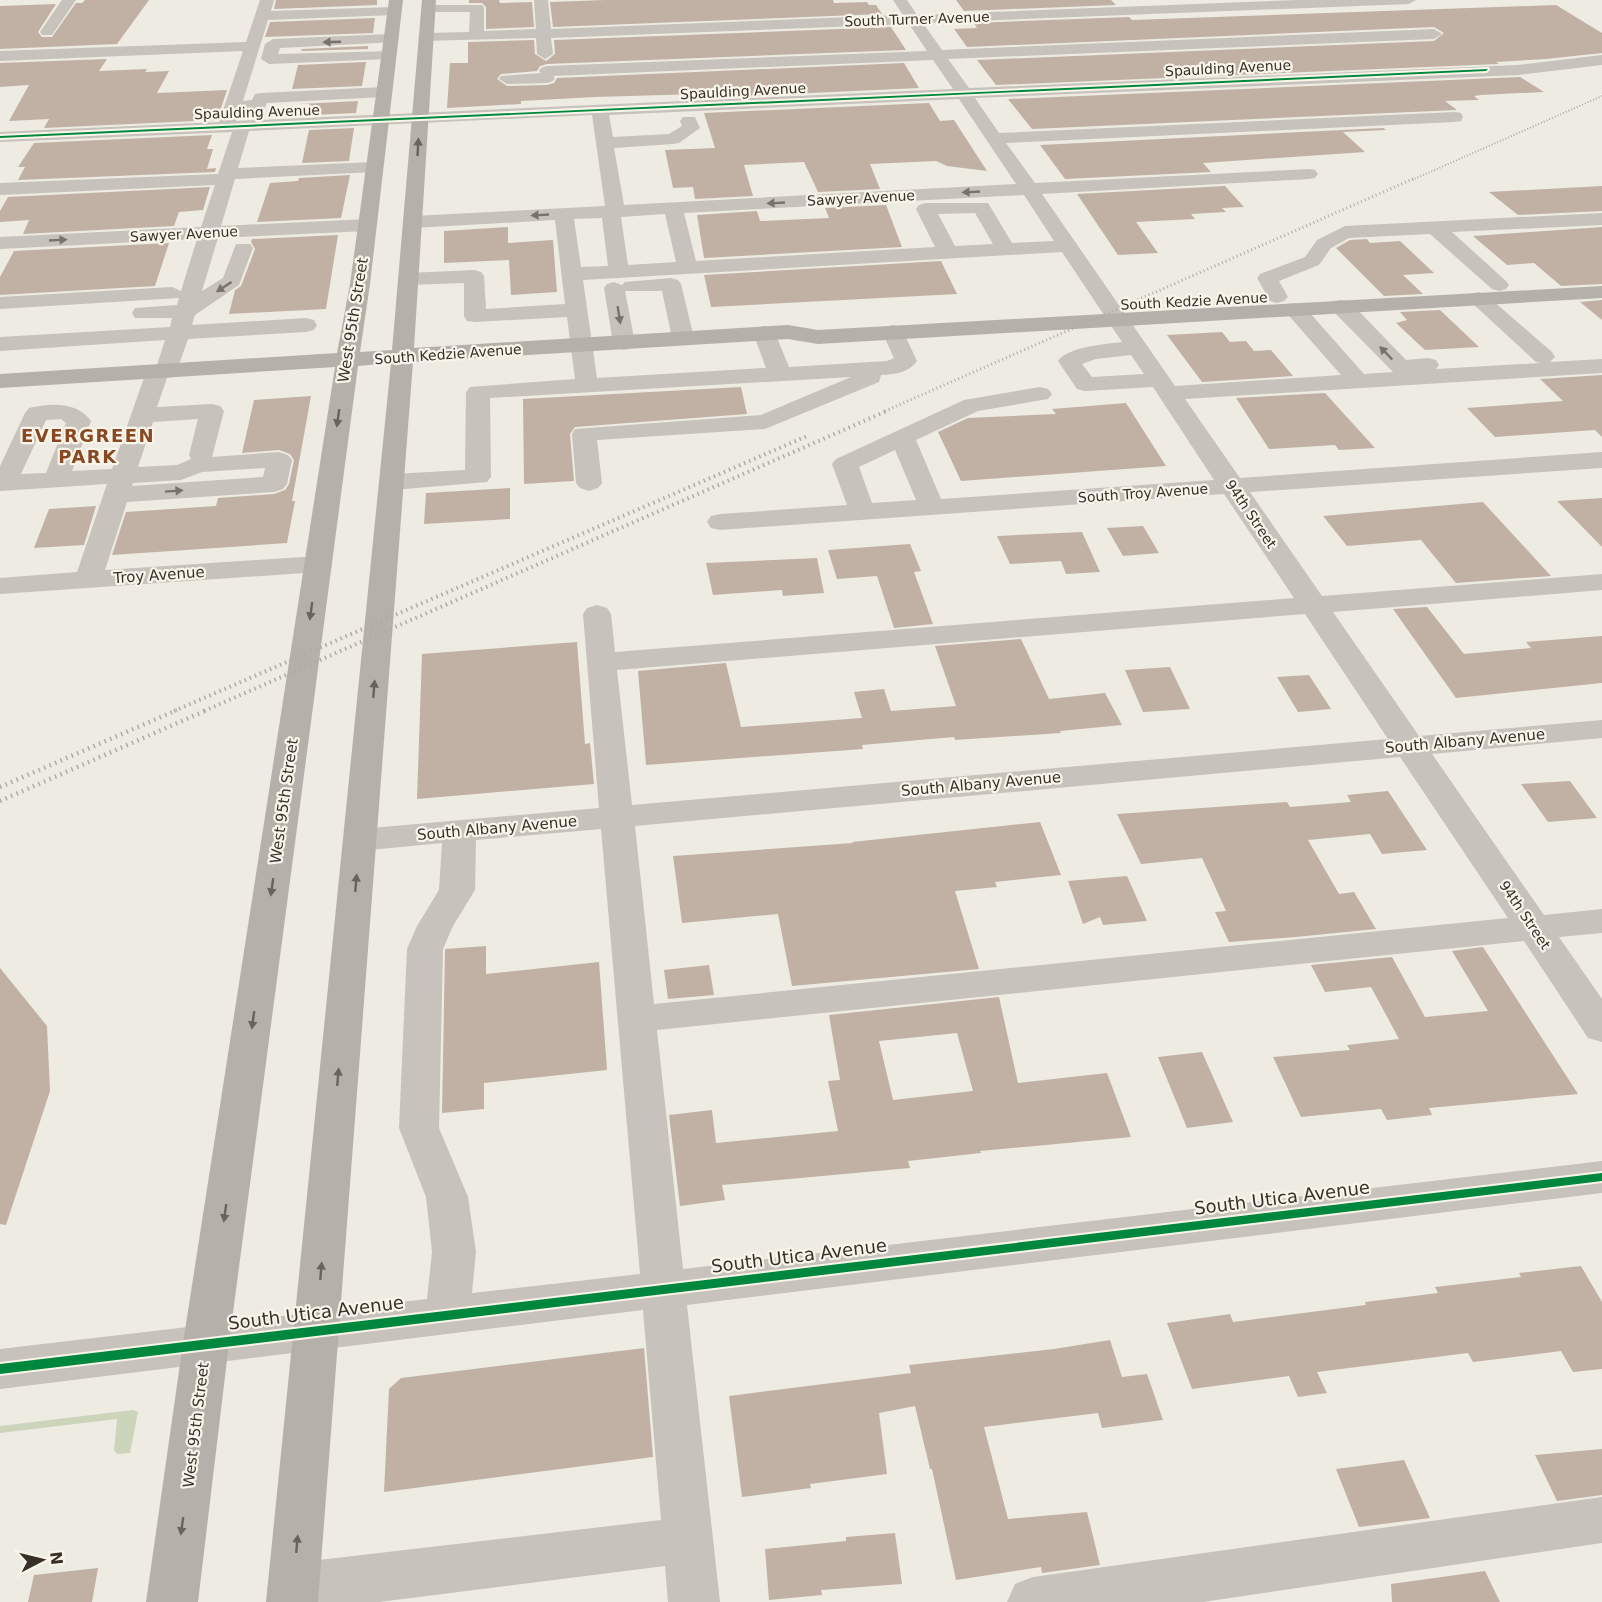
<svg xmlns="http://www.w3.org/2000/svg" width="1602" height="1602" viewBox="0 0 1602 1602" font-family="'DejaVu Sans',sans-serif">
<style>
.green{fill:#ccd4bc}
.building{fill:#c1b1a5;fill-rule:evenodd}
.lines{fill:none;stroke-linecap:round;stroke-linejoin:round}
.minor{fill:#c7c2bb;fill-rule:evenodd}
.major{fill:#b6b0aa;fill-rule:evenodd}
.rail-far3{stroke:#afaba5;stroke-width:2;stroke-dasharray:1 2;stroke-linecap:butt}
.rail-far2{stroke:#afaba5;stroke-width:3;stroke-dasharray:1 3;stroke-linecap:butt}
.rail-far1{stroke:#afaba5;stroke-width:4;stroke-dasharray:1.5 4;stroke-linecap:butt}
.rail{stroke:#afaba5;stroke-width:4.5;stroke-dasharray:1.5 4.5;stroke-linecap:butt}
.cycleway-casing{stroke:#faf5ea;stroke-width:4}
.cycleway{fill:#00873e;fill-rule:evenodd}
.oneway{fill:#78726b}
.oneway2{fill:#6a635d}
.labels{text-anchor:middle;stroke-width:4.5;stroke-linejoin:round;paint-order:stroke}
.far-street-label{font-size:14px;fill:#383029;stroke:#faf5ea}
.street-label{font-size:15px;fill:#383029;stroke:#faf5ea}
.far-district-label{font-size:18px;font-weight:bold;letter-spacing:1.5px;fill:#874822;stroke:#faf5ea}
.near-street-label{font-size:18px;fill:#383029;stroke:#faf5ea}
</style>
<rect width="100%" height="100%" fill="#eeebe3"/>
<!-- green -->
<polygon class="green" points="133,1410 138,1412 130,1453 117,1454 114,1450 117,1419 0,1433 0,1426"/>
<!-- building -->
<g class="building">
<polygon points="85,0 149,0 117,44 0,49 0,6 56,4 38,32 42,37 52,37 76,3 82,3"/>
<polygon points="276,0 377,0 377,5 274,9"/>
<polygon points="469,0 499,0 500,3 532,2 534,27 486,29 486,7 482,3 469,3"/>
<polygon points="605,0 833,0 834,3 867,2 869,5 876,5 882,14 553,27 550,2"/>
<polygon points="956,0 1111,0 1116,5 964,11"/>
<polygon points="1556,5 1602,33 1602,53 1546,59 1496,62 1499,64 996,85 977,60 1434,41 1444,33 1434,27 967,47 954,29 977,28 974,23 1129,17 1132,20"/>
<polygon points="375,18 373,33 265,37 270,22"/>
<polygon points="891,27 906,50 547,64 540,66 537,71 501,74 497,79 507,86 547,85 554,83 557,78 904,63 919,88 700,98 699,94 595,97 521,101 521,104 447,108 450,63 468,63 468,42 534,40 535,54 546,61 555,54 554,40"/>
<polygon points="368,46 368,49 301,51 302,49"/>
<polygon points="107,59 99,71 147,69 145,72 169,71 157,93 227,90 217,120 44,128 49,119 9,121 29,85 0,87 0,63"/>
<polygon points="366,62 362,86 292,89 298,65"/>
<polygon points="1520,77 1544,92 1481,95 1474,96 1479,100 1445,101 1457,110 1032,129 1008,99"/>
<polygon points="358,101 356,113 312,115 314,110 308,110 310,103 300,104"/>
<polygon points="929,103 940,121 954,120 987,171 947,166 936,161 870,164 880,189 818,192 804,162 744,165 753,196 695,199 693,187 673,188 665,150 715,148 704,113"/>
<polygon points="354,128 349,161 302,163 309,130"/>
<polygon points="1383,128 1386,130 1343,132 1365,152 1203,163 1211,172 1065,179 1040,145"/>
<polygon points="212,135 207,149 213,149 207,169 216,168 215,172 18,180 25,167 18,167 34,143"/>
<polygon points="350,175 341,218 257,222 270,183 298,181 299,178"/>
<polygon points="1225,186 1244,207 1222,208 1226,212 1191,214 1195,219 1136,222 1158,253 1118,255 1077,194"/>
<polygon points="1602,186 1602,211 1518,215 1489,192"/>
<polygon points="210,187 203,210 179,212 174,226 23,234 29,220 0,222 0,211 8,197"/>
<polygon points="886,205 902,247 704,258 697,215 757,211 760,221 829,218 825,208"/>
<polygon points="508,227 508,243 553,240 557,292 511,295 509,260 444,263 444,231"/>
<polygon points="1602,227 1602,284 1561,286 1534,263 1507,265 1473,236"/>
<polygon points="338,235 326,309 229,314 235,290 241,286 255,249 251,242 252,239"/>
<polygon points="1367,239 1370,243 1400,241 1434,273 1403,275 1423,294 1384,296 1336,248 1350,240"/>
<polygon points="169,243 155,286 0,295 0,277 14,251"/>
<polygon points="941,261 957,294 711,307 704,275"/>
<polygon points="1602,300 1602,320 1580,302"/>
<polygon points="1440,310 1479,347 1425,350 1396,323 1407,320 1400,312"/>
<polygon points="1222,332 1230,342 1246,341 1254,351 1271,350 1293,376 1202,382 1167,335"/>
<polygon points="1602,375 1602,437 1595,430 1495,437 1467,408 1563,401 1540,379"/>
<polygon points="741,387 747,414 575,427 570,434 574,481 524,484 523,399"/>
<polygon points="1325,393 1375,448 1339,450 1335,445 1269,449 1236,398"/>
<polygon points="311,396 292,501 295,501 287,543 112,555 126,512 216,506 218,498 274,494 285,490 289,484 294,460 290,454 279,450 242,453 254,400"/>
<polygon points="1126,403 1166,466 961,481 938,432 968,418 1056,414 1052,409"/>
<polygon points="510,488 510,519 424,524 426,493"/>
<polygon points="1602,498 1602,547 1557,501"/>
<polygon points="1483,502 1551,576 1456,583 1421,540 1347,546 1323,516"/>
<polygon points="96,506 84,545 34,548 49,509"/>
<polygon points="1143,526 1159,553 1123,556 1107,528"/>
<polygon points="1082,532 1100,572 1066,574 1061,561 1010,564 997,536"/>
<polygon points="910,544 921,571 914,572 933,624 894,628 877,576 837,579 828,550"/>
<polygon points="817,558 824,593 783,596 782,590 713,595 706,563"/>
<polygon points="1427,607 1464,654 1531,648 1526,642 1602,636 1602,683 1456,698 1393,609"/>
<polygon points="1021,639 1049,699 1105,693 1122,725 1060,731 1061,733 955,740 954,737 862,745 863,749 646,765 638,671 726,663 741,727 862,718 854,692 884,689 891,711 956,706 935,646"/>
<polygon points="577,642 585,744 590,743 594,784 417,799 422,654"/>
<polygon points="1170,667 1190,709 1143,712 1125,670"/>
<polygon points="1309,675 1331,709 1298,712 1277,677"/>
<polygon points="1570,781 1597,818 1548,822 1521,784"/>
<polygon points="1388,791 1427,850 1382,854 1370,834 1308,840 1339,894 1354,892 1376,929 1296,937 1229,942 1215,912 1226,911 1202,858 1141,864 1117,814 1287,802 1290,807 1351,802 1347,795"/>
<polygon points="1040,822 1061,875 995,882 997,887 955,891 979,969 792,986 778,914 682,923 673,856 853,843 852,842"/>
<polygon points="1127,876 1147,921 1103,925 1100,917 1083,924 1068,881"/>
<polygon points="486,946 486,974 599,962 607,1070 484,1083 484,1109 442,1113 445,949"/>
<polygon points="1483,947 1578,1094 1429,1108 1432,1115 1387,1120 1381,1109 1301,1117 1273,1057 1350,1050 1347,1045 1399,1039 1371,987 1325,992 1311,965 1392,957 1425,1017 1488,1011 1452,951"/>
<polygon points="709,965 714,995 668,999 664,970"/>
<polygon points="0,968 47,1026 50,1091 6,1225 0,1224"/>
<path d="M999 997 1018 1083 1107 1073 1131 1137 980 1151 981 1153 908 1161 910 1168 722 1185 725 1200 680 1206 669 1115 712 1110 716 1143 838 1131 828 1081 840 1080 829 1015ZM957 1033 973 1091 893 1100 879 1041Z"/>
<polygon points="1202,1052 1233,1122 1187,1128 1158,1057"/>
<polygon points="1581,1266 1602,1302 1602,1369 1573,1372 1561,1351 1473,1362 1468,1353 1317,1372 1327,1393 1298,1397 1289,1376 1192,1389 1167,1323 1230,1314 1233,1322 1366,1305 1365,1302 1438,1293 1435,1287 1521,1277 1519,1273"/>
<polygon points="1110,1340 1122,1377 1147,1374 1163,1420 1102,1428 1098,1413 984,1427 1008,1519 1087,1512 1100,1565 1042,1573 1041,1567 956,1580 932,1469 930,1469 915,1406 879,1413 887,1474 810,1484 811,1488 742,1497 729,1396 911,1373 909,1365 1054,1349"/>
<polygon points="644,1348 653,1457 384,1492 389,1389 401,1378"/>
<polygon points="1602,1449 1602,1495 1557,1501 1535,1455"/>
<polygon points="1404,1460 1430,1518 1359,1527 1336,1469"/>
<polygon points="895,1533 902,1584 821,1590 822,1595 769,1600 765,1549 846,1541 846,1537"/>
<polygon points="98,1568 92,1602 28,1602 34,1575"/>
<polygon points="1485,1571 1500,1602 1392,1602 1391,1584"/>
</g>
<g class="lines">
<!-- minor -->
<g class="minor">
<polygon points="62,0 76,0 52,35 42,35 40,32"/>
<path d="M260 0H274L271 11 394 7 401 11 394 15 268 20 243 101 252 100 255 94 261 93 384 87 392 92 384 97 267 103 264 109 239 111 236 121 953 89 933 60 553 76 555 78 553 81 547 83 507 84 499 79 501 76 541 73 539 71 541 68 547 66 927 51 909 24 551 38 553 54 545 59 537 54 536 38 421 41 418 38 421 35 426 33 469 32 470 12H423L421 9 428 5H482L484 8V31L536 29 534 0H548L551 29 903 15 893 0H907L917 15 1298 0H1416L1409 4 923 23 942 50 1434 29 1442 34 1434 39 948 59 969 88 1518 65 1602 55V65L1518 75 975 98 999 133 1455 112 1461 113 1463 117 1461 121 1455 122 1006 143 1035 183 1309 169 1315 170 1318 174 1315 178 1309 179 1042 194 1175 386 1341 375 1283 309 1286 304 1294 303 1302 304 1364 374 1393 372 1333 311 1330 306 1333 301 1341 300 1349 301 1406 360 1428 358 1436 360 1439 365 1436 369 1541 363 1536 362 1471 302 1467 298 1471 294 1478 292 1485 294 1552 352 1555 357 1550 362 1602 359V373L1185 399 1240 478 1602 452V468L1250 492 1322 596 1602 574V590L1333 612 1419 736 1602 720V738L1432 754 1544 915 1602 909V933L1559 937 1602 999V1042L1588 1038 1524 941 657 1030 683 1269 1602 1161V1193L687 1305 720 1602H668L665 1566 379 1602H273L267 1588 275 1571 293 1563 661 1520 643 1310 0 1389V1349L427 1299 432 1252 426 1197 399 1128 407 949 417 926 439 890 442 843 360 851 348 848 343 840 348 832 360 829 599 808 583 614 587 608 597 605 607 608 611 614 615 652 1294 598 1224 494 720 530 711 528 707 522 711 516 720 514 847 505 832 464 836 459 964 400 1040 387 1048 389 1052 394 1048 399 978 411 916 440 941 499 1214 480 1153 387 1085 391 1077 389 1058 361C1067 347 1106 344 1122 342L1062 252 583 280 597 378 766 368 753 333 756 328 764 326 772 328 775 333 789 367 887 361 894 358 882 332 885 327 893 325 901 327 917 361C910 372 894 375 881 375L879 382 765 429 597 440 602 483 598 488 589 491 580 488 576 483 572 434 575 429 761 415 851 377 490 398 491 477 487 482 393 490 384 487 380 482 384 477 393 474 465 470 466 392 470 387 575 379 567 317 475 322 467 321 464 316V283L408 285 401 283 398 279 401 275 408 273 474 270 481 272 484 276 486 309 565 304 555 220 413 228 406 226 403 222 406 218 413 216 605 206 592 115 249 131 238 168 374 162 380 163 383 167 380 171 374 172 235 179 221 226 367 219 374 221 377 225 374 229 367 231 218 238 202 291 223 278 236 244H250L253 248 239 285 195 315 192 325 306 318 314 320 317 325 314 330 306 332 188 339 175 376 167 378 157 407 212 404 220 406 224 411 212 457 279 452 288 455 292 460 287 484 283 489 274 492 127 502 105 570 318 556 328 558 332 564 328 570 318 572 0 594V578L77 572 107 484 0 491V466L25 413 29 408C50 403 77 401 91 421L72 471 112 469 146 372 149 367 157 365 165 340 0 351V337L170 327 172 318H135L132 313 135 308 177 305 179 298 0 309V297L172 287 181 291 197 239 0 249V237L201 227 215 185 0 195V183L218 174 232 132 0 142V132L219 122 243 51 0 61V51L246 42ZM959 99 1016 184 624 205 614 148 673 144 679 143 700 128 695 117H683L680 121 682 126 669 134 613 137 609 115ZM1024 195 1054 241 1012 243 988 203H926L919 205 916 209 935 247 696 261 684 213ZM975 213 993 244 955 246 938 214ZM665 214 676 262 628 265 621 217ZM602 218 608 266 581 267 574 219ZM1131 355 1144 374 1092 377 1082 364 1096 359ZM61 419 66 423 46 473 21 474 46 420ZM198 419 189 455 191 459 177 465 138 467 153 422ZM895 450 916 500 872 503 859 467ZM265 468 263 477 132 486 133 483 181 480 202 472ZM1305 614 1388 739 632 805 617 670ZM1400 757 1508 918 654 1004 635 826ZM601 829 640 1274 472 1293 476 1252 468 1197 439 1128 443 949 453 926 475 890 476 840Z"/>
<polygon points="391,34 399,39 396,42 280,48 278,54 393,51 396,54 393,57 388,59 269,64 261,59 265,44 273,39"/>
<polygon points="1602,213 1602,225 1452,232 1506,281 1509,285 1506,289 1499,291 1492,289 1430,234 1349,238 1331,248 1319,265 1279,281 1288,297 1284,301 1277,303 1270,301 1257,278 1260,274 1305,257 1317,240 1345,226"/>
<polygon points="671,278 678,280 681,284 694,338 691,343 683,345 675,343 672,338 662,291 625,291 635,343 632,348 624,350 616,348 613,343 604,288 607,284 614,282 622,285 625,282"/>
<polygon points="1602,1497 1602,1543 1203,1602 1007,1602 1015,1584 1033,1577"/>
</g>
<!-- major -->
<polygon class="major" points="389,0 403,0 370,284 360,352 392,350 422,0 436,0 414,348 788,325 818,330 1602,286 1602,298 818,344 788,339 413,362 318,1602 266,1602 391,363 358,366 229,1343 198,1602 146,1602 183,1343 335,367 0,388 0,374 337,353 350,284"/>
<!-- rail-far3 -->
<polyline class="rail-far3" points="1412,180 1602,96"/>
<!-- rail-far2 -->
<polyline class="rail-far2" points="885,411 1415,178"/>
<!-- rail-far1 -->
<g class="rail-far1">
<polyline points="174,711 807,436"/>
<polyline points="204,711 889,410"/>
</g>
<!-- rail -->
<g class="rail">
<polyline points="0,787 177,710"/>
<polyline points="0,801 207,710"/>
</g>
<!-- cycleway casing -->
<g class="cycleway-casing">
<g id="cycleway">
<polygon points="1488,69 1486,71 0,138 0,136"/>
<polygon points="1602,1173 1602,1181 0,1374 0,1364"/>
</g>
</g>
<!-- cycleway -->
<use href="#cycleway" class="cycleway"/>
</g>
<!-- one-way arrows -->
<defs><path id="oneway-solid" d="M-6-.8H1V-3.2L6.5 0L1 3.2V.8H-6Z" transform="scale(1.5)"/></defs>
<g class="oneway">
<use href="#oneway-solid" transform="translate(332 42) rotate(178)"/>
<use href="#oneway-solid" transform="translate(971 192) rotate(177)"/>
<use href="#oneway-solid" transform="translate(776 203) rotate(177)"/>
<use href="#oneway-solid" transform="translate(540 215) rotate(177)"/>
<use href="#oneway-solid" transform="translate(58 240) rotate(-3)"/>
<use href="#oneway-solid" transform="translate(224 287) rotate(147)"/>
<use href="#oneway-solid" transform="translate(619 315) rotate(81)"/>
<use href="#oneway-solid" transform="translate(1386 353) rotate(-134)"/>
<use href="#oneway-solid" transform="translate(174 491) rotate(-4)"/>
</g>
<g class="oneway2">
<use href="#oneway-solid" transform="translate(418 147) rotate(-87)"/>
<use href="#oneway-solid" transform="translate(338 418) rotate(98)"/>
<use href="#oneway-solid" transform="translate(311 611) rotate(98)"/>
<use href="#oneway-solid" transform="translate(374 689) rotate(-85)"/>
<use href="#oneway-solid" transform="translate(356 883) rotate(-85)"/>
<use href="#oneway-solid" transform="translate(272 887) rotate(98)"/>
<use href="#oneway-solid" transform="translate(253 1020) rotate(98)"/>
<use href="#oneway-solid" transform="translate(338 1077) rotate(-85)"/>
<use href="#oneway-solid" transform="translate(225 1213) rotate(98)"/>
<use href="#oneway-solid" transform="translate(321 1271) rotate(-85)"/>
<use href="#oneway-solid" transform="translate(182 1526) rotate(98)"/>
<use href="#oneway-solid" transform="translate(297 1544) rotate(-85)"/>
</g>
<g class="labels">
<!-- far-street labels -->
<g class="far-street-label">
<text transform="translate(917 19) rotate(-2)" y="5">South Turner Avenue</text>
<text transform="translate(1228 68) rotate(-3)" y="5">Spaulding Avenue</text>
<text transform="translate(743 91) rotate(-3)" y="5">Spaulding Avenue</text>
<text transform="translate(257 112) rotate(-2)" y="5">Spaulding Avenue</text>
<text transform="translate(861 198) rotate(-3)" y="5">Sawyer Avenue</text>
<text transform="translate(184 234) rotate(-3)" y="5">Sawyer Avenue</text>
<text transform="translate(1194 301) rotate(-3)" y="5">South Kedzie Avenue</text>
<text transform="translate(448 354) rotate(-4)" y="5">South Kedzie Avenue</text>
<text transform="translate(1143 493) rotate(-4)" y="5">South Troy Avenue</text>
<text transform="translate(1251 514) rotate(56)" y="5">94th Street</text>
<text transform="translate(1525 915) rotate(56)" y="5">94th Street</text>
</g>
<!-- street labels -->
<g class="street-label">
<text transform="translate(353 320) rotate(-81)" y="5">West 95th Street</text>
<text transform="translate(159 575) rotate(-4)" y="5">Troy Avenue</text>
<text transform="translate(1465 741) rotate(-5)" y="5">South Albany Avenue</text>
<text transform="translate(981 784) rotate(-5)" y="5">South Albany Avenue</text>
<text transform="translate(284 801) rotate(-82)" y="5">West 95th Street</text>
<text transform="translate(497 828) rotate(-5)" y="5">South Albany Avenue</text>
<text transform="translate(196 1425) rotate(-83)" y="5">West 95th Street</text>
</g>
<!-- far-district labels -->
<g class="far-district-label">
<text x="88" y="442">EVERGREEN<tspan x="88" dy="21">PARK</tspan></text>
</g>
<!-- near-street labels -->
<g class="near-street-label">
<text transform="translate(1282 1198) rotate(-7)" y="6">South Utica Avenue</text>
<text transform="translate(799 1256) rotate(-7)" y="6">South Utica Avenue</text>
<text transform="translate(316 1313) rotate(-7)" y="6">South Utica Avenue</text>
</g>
</g>
<!-- north arrow -->
<g transform="translate(42 1560) rotate(83)" stroke="#faf5ea" stroke-width="4.5" paint-order="stroke">
<path d="M0-4.5L10 22L0 15L-10 22Z" fill="#383029"/>
<text y="-9" font-size="16" font-weight="bold" text-anchor="middle" fill="#383029">N</text>
</g>
</svg>
